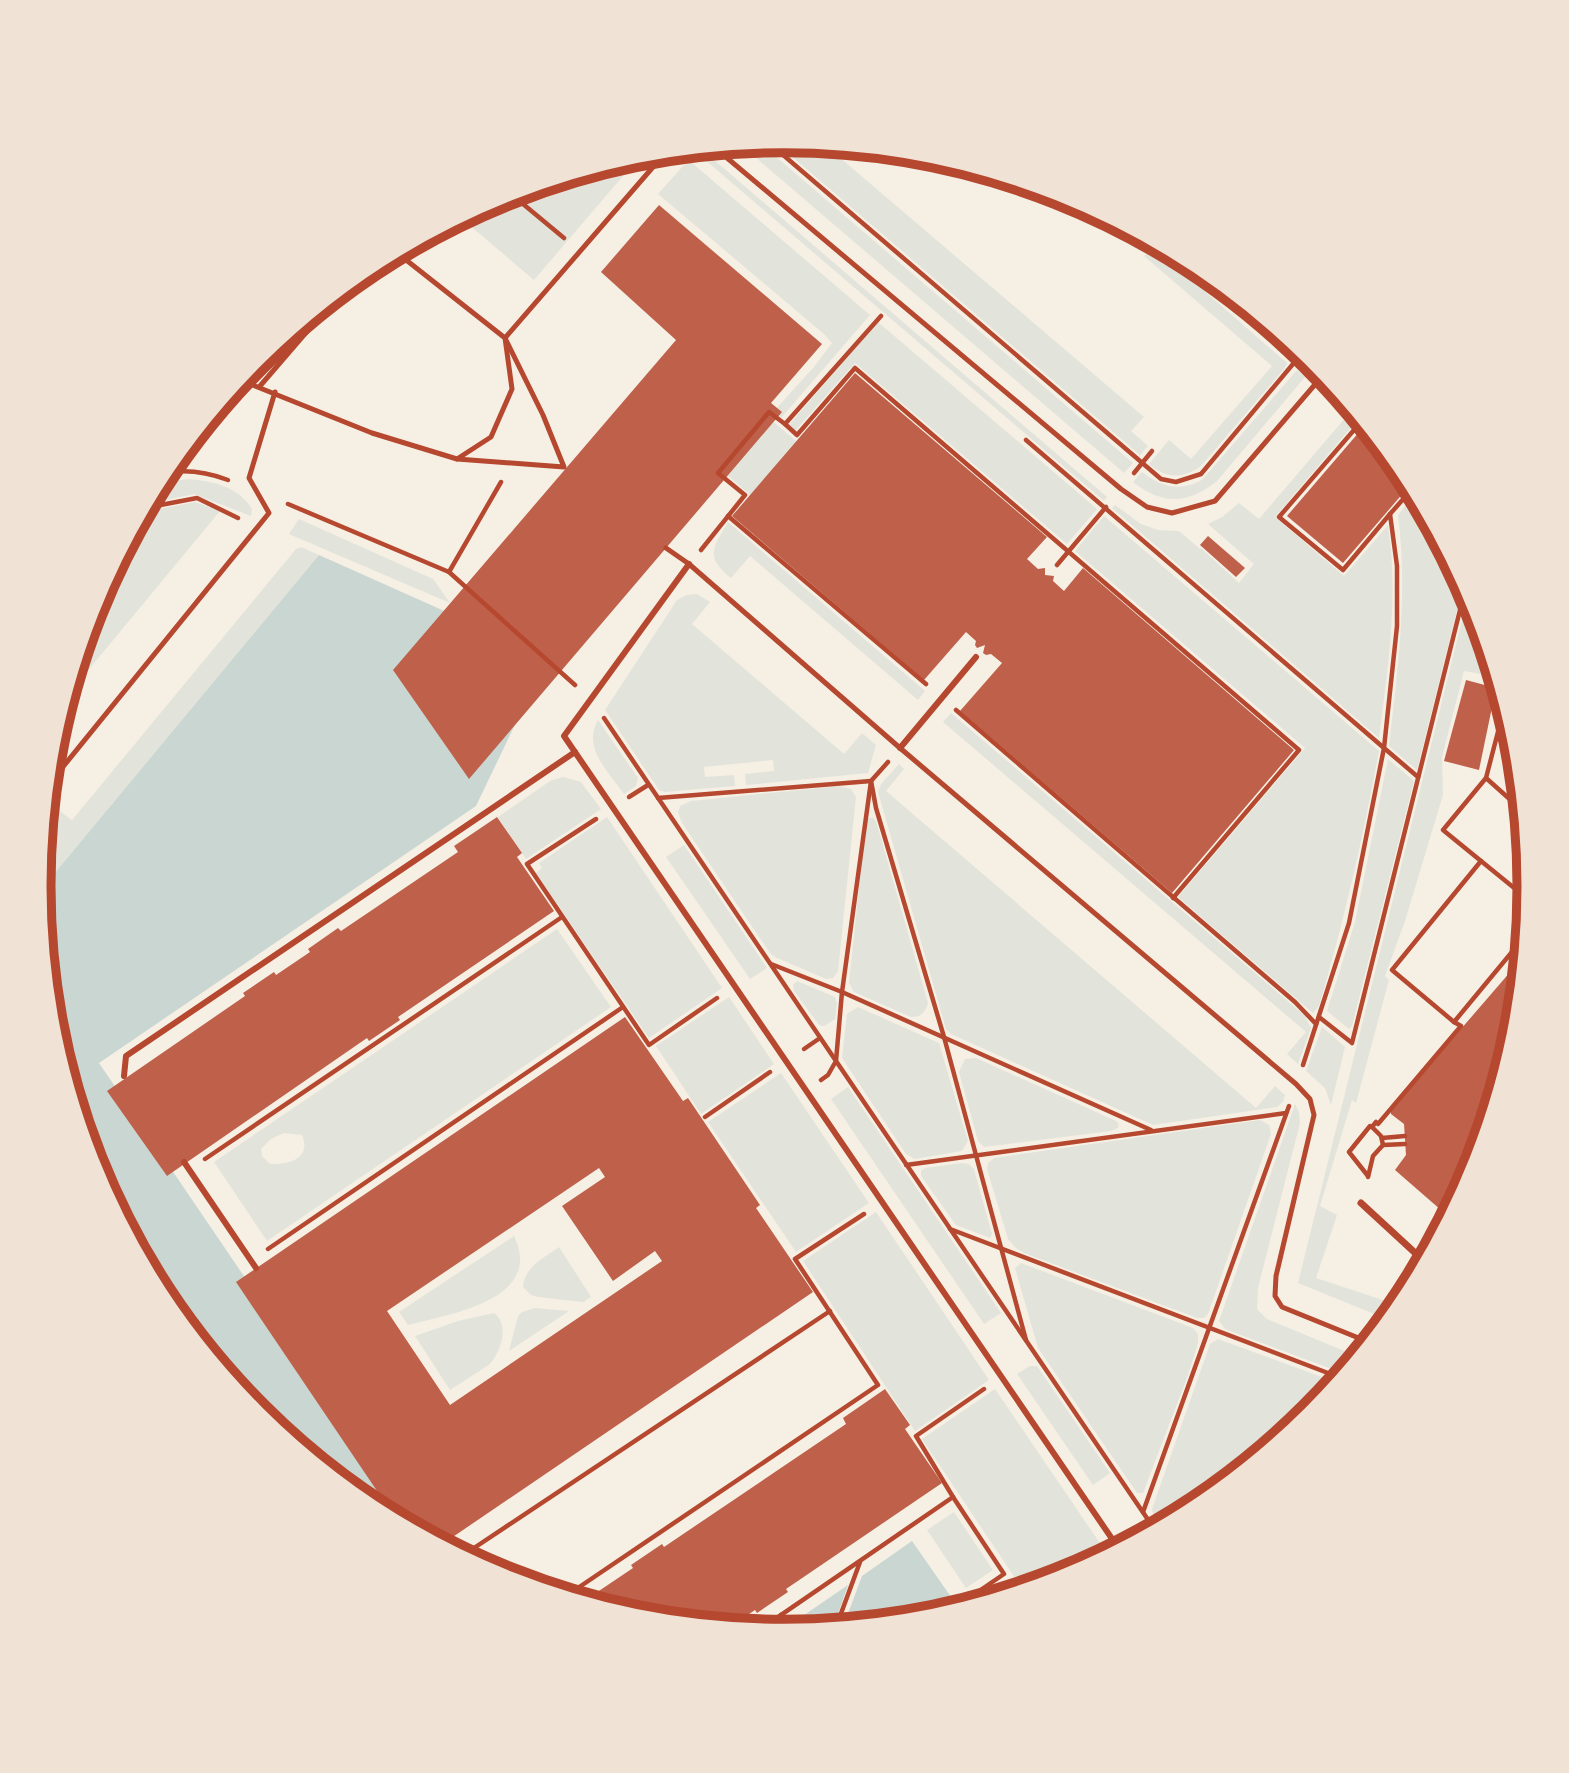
<svg xmlns="http://www.w3.org/2000/svg" width="1569" height="1773" viewBox="0 0 1569 1773" font-family="'Source Sans 3',sans-serif">
	<style>
		.green { fill: #e2e4dc; fill-rule: evenodd }
		.water { fill: #c9d6d2 }
		.building { fill: #bf614a; fill-rule: evenodd }
		.lines { fill: none; stroke-linecap: round; stroke-linejoin: round }
		.path { stroke: #b5482f; stroke-width: 4.5 }
		.service { stroke: #b5482f; stroke-width: 5 }
		.pedestrian { stroke: #b5482f; stroke-width: 6 }
		.minor { stroke: #b5482f; stroke-width: 7 }
		.rim { fill: none; stroke: #b5482f; stroke-width: 9 }
	</style>
	<rect width="100%" height="100%" fill="#f6efe4"/>
	<g class="green">
		<path d="M785 141 825 145 1144 417 1131 431 1148 446 1140 455 775 142Z"/>
		<path d="M760 143 1133 463 1124 473 741 145Z"/>
		<path d="M641 155 534 280 461 218 499 197Z"/>
		<path d="M704 159 714 160 720 165 1107 497 1104 501Z"/>
		<path d="M691 162 870 315 781 418 773 412 813 368 832 343 824 334 658 194 683 166Z"/>
		<path d="M1085 205 1134 232 1140 239 1135 247Z"/>
		<path d="M1151 249 1162 254 1287 363 1284 369 1201 466C1182 479 1167 479 1149 464L1169 440 1191 459 1272 366 1144 256Z"/>
		<path d="M878 322 1097 509 1067 544 855 363 795 431 789 425Z"/>
		<path d="M1297 370 1305 377 1218 480C1189 505 1162 505 1133 482L1142 472C1161 487 1180 492 1202 480Z"/>
		<path d="M1346 417 1354 424 1275 517 1344 576 1388 525C1399 597 1388 667 1379 738L1112 508 1115 505 1141 524 1158 530 1179 531 1200 549 1201 548 1239 583 1254 564 1208 524 1222 517 1239 503 1259 519Z"/>
		<path d="M769 418 796 441 750 495 723 471Z"/>
		<path d="M189 479C213 481 239 487 252 509L251 516 194 494 147 504 158 483Z"/>
		<path d="M1416 493 1464 582 1417 770 1389 746C1398 668 1408 592 1398 515Z"/>
		<path d="M195 502 220 511 66 697 93 608 141 516 154 510Z"/>
		<path d="M1104 516 1379 751C1363 838 1344 921 1319 1006L1313 1013 1178 897 1305 748 1075 551Z"/>
		<path d="M299 519 433 579 450 603 289 534Z"/>
		<path d="M728 522 925 691 918 700 750 556 731 578C704 556 713 548 728 522Z"/>
		<path d="M301 547 319 555 39 892 46 809 50 804 72 820 296 549Z"/>
		<path d="M1469 592 1474 601 1497 677 1464 671 1442 757 1443 795 1405 921 1385 976 1389 980 1356 1103 1352 1100 1320 1206 1337 1215 1316 1278 1401 1306 1389 1320 1298 1283Z"/>
		<path d="M697 594 710 602 692 624 844 754 862 733 876 745 868 773 746 785 745 774 774 771 773 760 704 767 705 777 734 775 735 786 665 792 659 790 605 710 677 600 687 595Z"/>
		<path d="M951 713 1304 1015 1311 1028 1298 1064 1287 1054 1306 1032 943 722Z"/>
		<path d="M598 720 638 778 636 786 624 794C608 771 582 748 598 720Z"/>
		<path d="M1388 759 1414 781 1352 1026 1349 1029 1327 1011 1355 922Z"/>
		<path d="M899 764 904 769 886 791 1256 1108 1275 1086 1285 1095 1283 1102 1277 1107 1153 1125 951 1034 946 1029 878 792 881 784Z"/>
		<path d="M563 777 581 782 601 809 526 859 498 817 550 781Z"/>
		<path d="M839 786 851 789 856 797 838 971 833 978 826 979 775 957 770 953 682 823 678 812 680 806 691 801Z"/>
		<path d="M607 817 722 988 649 1038 536 873 542 868 539 863Z"/>
		<path d="M868 818H873L876 821 928 1003C925 1013 921 1017 911 1017L854 992 849 983 866 821Z"/>
		<path d="M684 845 767 968 750 979 666 857Z"/>
		<path d="M557 929 611 1007 267 1241 214 1162ZM284 1133 302 1135C312 1159 288 1165 270 1164L262 1156 261 1149 271 1139Z"/>
		<path d="M797 981 835 997 837 1004 835 1019 824 1026 819 1025 794 991 793 985Z"/>
		<path d="M729 997 774 1064 701 1114 656 1046Z"/>
		<path d="M858 1007 939 1043 968 1141 962 1151 915 1159 906 1154 842 1058 847 1014Z"/>
		<path d="M1322 1027 1345 1047 1331 1105 1325 1088 1306 1071Z"/>
		<path d="M976 1058 1116 1121 1119 1124 1118 1128 1111 1131 984 1147 978 1141 959 1072 965 1059Z"/>
		<path d="M781 1073 869 1203 796 1252 708 1122Z"/>
		<path d="M848 1087 1001 1313 984 1324 831 1099Z"/>
		<path d="M1295 1104 1299 1112 1300 1123 1258 1288 1257 1309 1267 1319 1359 1357 1345 1374 1225 1329 1219 1321Z"/>
		<path d="M1260 1120 1269 1125 1271 1134 1208 1314 1204 1318H1197L1024 1253 1016 1248 1008 1239 987 1169 988 1163 994 1158Z"/>
		<path d="M962 1163 969 1164 974 1169 992 1234 990 1238 956 1225 921 1176V1171L925 1168Z"/>
		<path d="M876 1212 989 1380 915 1431 803 1261Z"/>
		<path d="M514 1236C545 1300 449 1314 408 1325L399 1312Z"/>
		<path d="M559 1247 591 1297 583 1302 538 1297 531 1295 523 1287C524 1267 544 1258 559 1247Z"/>
		<path d="M1021 1263 1193 1328 1198 1334V1343L1187 1378 1143 1493H1137L1038 1348 1015 1268Z"/>
		<path d="M535 1308 569 1311 509 1351 518 1316 522 1312Z"/>
		<path d="M494 1313C510 1326 501 1350 490 1364L450 1390 415 1336 458 1321Z"/>
		<path d="M1218 1339 1338 1383 1312 1414 1199 1507 1160 1528 1154 1519 1152 1509 1210 1344Z"/>
		<path d="M1030 1366H1037L1110 1473 1093 1485 1017 1374Z"/>
		<path d="M995 1389 1108 1555 1070 1576 1023 1590 922 1439Z"/>
		<path d="M954 1512 993 1570 966 1588 927 1530Z"/>
	</g>
	<g class="water">
		<path d="M319 555 460 618 522 710 476 806 99 1063 418 1532 370 1507 257 1414 164 1301 95 1172 53 1032 39 892Z"/>
		<path d="M912 1541 951 1597 918 1619 843 1627 862 1576Z"/>
		<path d="M848 1585 833 1628 805 1630 794 1622Z"/>
	</g>
	<g class="building">
		<path d="M659 205 822 344 771 403 782 412 469 779 393 670 676 340 601 272Z"/>
		<path d="M855 373 1047 537 1027 559 1038 569 1045 568V575L1054 576 1053 581 1064 591 1083 568 1294 750 1172 893 960 711 1002 663 991 654 986 655 983 653 985 645 977 648 975 645 976 641 966 632 924 680 732 516Z"/>
		<path d="M1366 424 1405 472 1411 484 1343 563 1287 516Z"/>
		<path d="M1208 536 1245 568 1236 577 1200 545Z"/>
		<path d="M1466 680 1496 688 1479 770 1444 761Z"/>
		<path d="M497 817 522 853 517 857 554 911 398 1017 400 1020 369 1041 367 1038 167 1176 107 1091 245 996 243 993 274 972 276 975 310 952 308 949 338 928 341 931 458 852 454 846Z"/>
		<path d="M1524 956 1516 1032 1474 1172 1449 1217 1395 1170 1406 1155 1404 1124 1391 1114V1110Z"/>
		<path d="M625 1017 683 1101 688 1098 760 1205 756 1208 813 1292 441 1545 398 1522 236 1282ZM599 1168 605 1177 562 1206 613 1281 655 1251 662 1261 450 1405 387 1311Z"/>
		<path d="M885 1389 910 1425 905 1429 942 1483 786 1589 788 1592 757 1613 755 1610 743 1618 750 1629 639 1618 584 1601 633 1568 631 1565 662 1544 664 1547 846 1424 843 1418Z"/>
		<path d="M1015 1579 1022 1590 982 1602Z"/>
	</g>
	<g class="lines">
		<g class="path">
			<path d="M768 142 1161 479 1176 482 1201 474 1303 352"/>
			<path d="M511 194 564 238"/>
			<path d="M1164 247 1303 368"/>
			<path d="M1334 395 1360 423 1279 517 1343 570 1390 514 1397 566V626L1384 748 1418 777"/>
			<path d="M785 424 797 435 855 368 1299 750 1173 898"/>
			<path d="M1026 440 1384 748 1349 923 1303 1065"/>
			<path d="M164 473C186 469 207 472 228 480"/>
			<path d="M1134 473 1152 451"/>
			<path d="M288 504 449 572 501 482"/>
			<path d="M145 508 197 498 238 518"/>
			<path d="M1390 514 1413 488"/>
			<path d="M728 516 926 684"/>
			<path d="M701 550 745 495 718 473 769 412 785 424 881 316"/>
			<path d="M1057 565 1106 507"/>
			<path d="M449 572 575 685"/>
			<path d="M956 710 1295 1002 1316 1024"/>
			<path d="M1507 710 1500 724 1486 778 1523 811"/>
			<path d="M604 718 836 1061 828 1075 821 1080"/>
			<path d="M888 762 871 781 842 992 836 1061 1155 1530"/>
			<path d="M629 797 648 785"/>
			<path d="M658 798 871 781 876 808 944 1037 1026 1340"/>
			<path d="M596 819 527 864 649 1045 717 998"/>
			<path d="M1481 861 1529 900"/>
			<path d="M771 964 842 992 1151 1130"/>
			<path d="M1319 1017 1352 1043 1466 586"/>
			<path d="M1454 1022 1392 970 1481 861 1443 830 1486 778"/>
			<path d="M804 1049 820 1038"/>
			<path d="M705 1117 770 1072"/>
			<path d="M1382 1138 1405 1136"/>
			<path d="M1383 1145 1405 1144"/>
			<path d="M205 1159 562 917"/>
			<path d="M906 1165 1286 1113"/>
			<path d="M1368 1176 1349 1152 1370 1126 1372 1127 1376 1122 1378 1124 1461 1026 1454 1022 1526 935"/>
			<path d="M1368 1177 1373 1156 1383 1145 1381 1136 1372 1127"/>
			<path d="M950 1229 1341 1378"/>
			<path d="M268 1249 623 1007"/>
			<path d="M1143 1512 1289 1106"/>
			<path d="M462 1556 830 1311"/>
			<path d="M566 1596 878 1385 795 1259 864 1214"/>
			<path d="M947 1613 1004 1574 953 1497"/>
			<path d="M781 1615 801 1631"/>
			<path d="M836 1627 860 1562"/>
			<path d="M759 1630 953 1497 916 1436 984 1389"/>
		</g>
		<g class="service">
			<path d="M714 147 1121 489 1147 507 1172 513 1215 501 1324 374"/>
			<path d="M240 380 372 433 457 459 491 437 512 389 505 338 396 252"/>
			<path d="M260 386 346 286"/>
			<path d="M457 459 564 467 543 415 505 338 666 152"/>
			<path d="M666 548 689 564 900 748 1296 1084 1310 1099 1314 1115 1276 1276 1275 1296 1282 1307 1371 1343"/>
			<path d="M49 784 269 513 249 478 275 392"/>
		</g>
		<g class="pedestrian">
			<path d="M689 564 564 736 1119 1549"/>
			<path d="M900 748 976 657"/>
			<path d="M124 1076 126 1056 575 752"/>
			<path d="M184 1162 256 1268"/>
		</g>
		<path class="minor" d="M1361 1203 1425 1262"/>
	</g>
	<path d="M0 0H1569V1773H0ZM51 886a733 733 0 1 1 1466 0a733 733 0 1 1-1466 0Z" fill="#f1e2d6" fill-rule="evenodd"/>
	<path class="rim" d="M51 886a733 733 0 1 1 1466 0a733 733 0 1 1-1466 0Z"/>
</svg>
